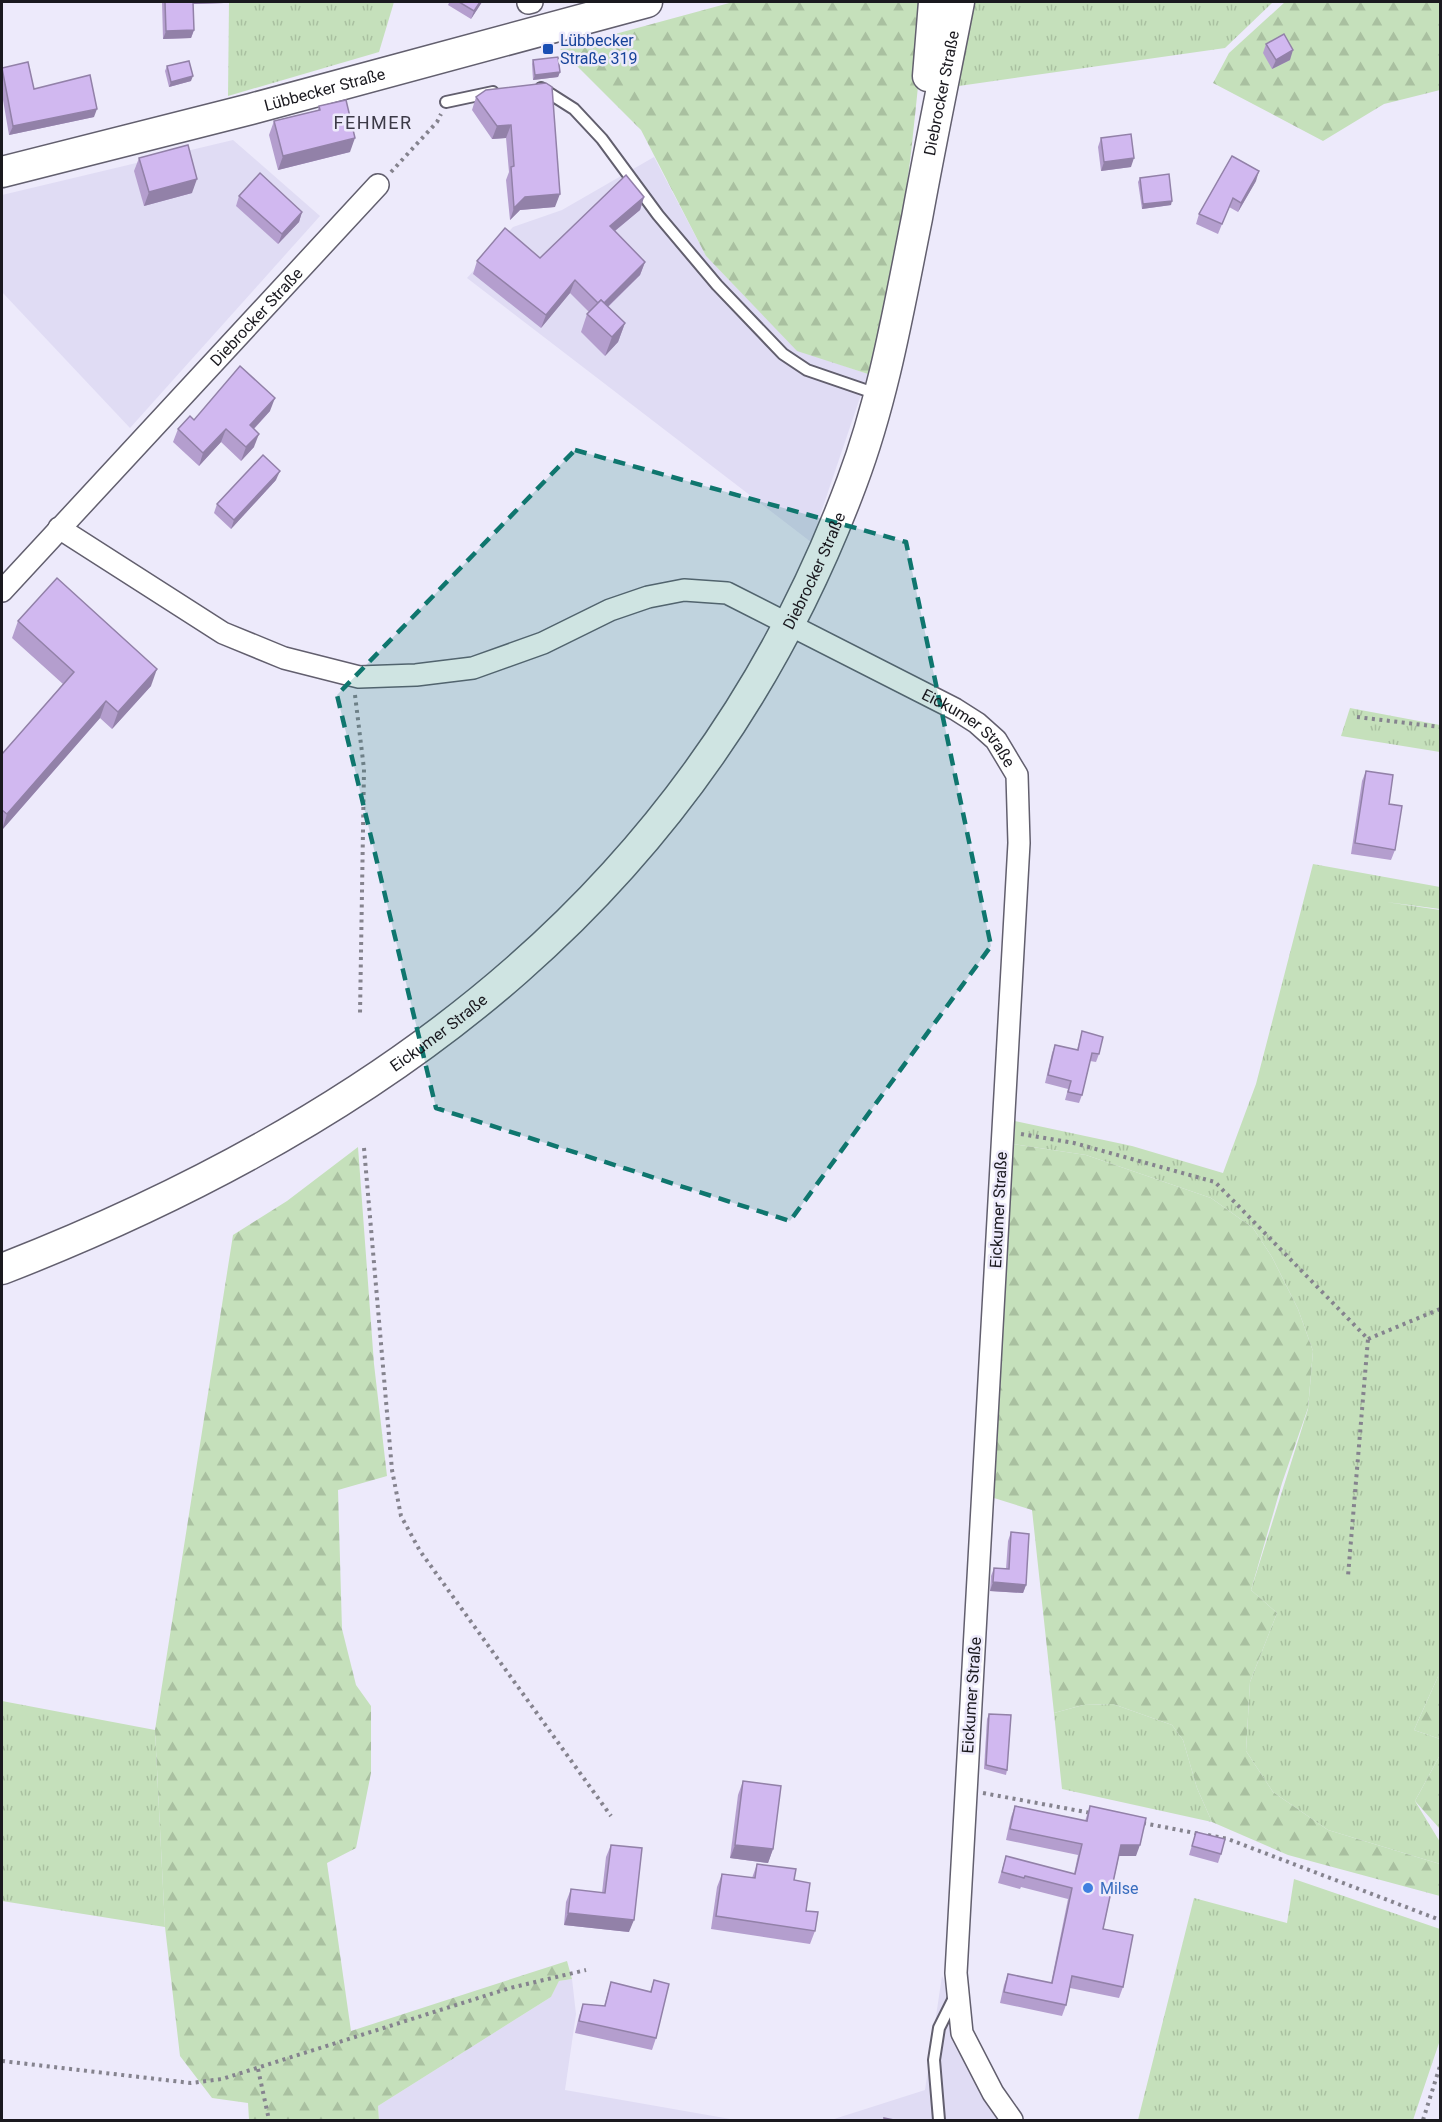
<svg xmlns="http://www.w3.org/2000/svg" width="1442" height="2122" viewBox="0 0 1442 2122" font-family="Roboto,sans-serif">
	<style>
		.built { fill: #e0dcf4 }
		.grass { fill: url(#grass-tufts) }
		.forest { fill: url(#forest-firs) }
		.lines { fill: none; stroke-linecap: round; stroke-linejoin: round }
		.lane-casing { stroke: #625f6e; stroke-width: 14 }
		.street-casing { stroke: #625f6e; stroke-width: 24 }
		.secondary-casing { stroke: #625f6e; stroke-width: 33 }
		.path { stroke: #85838e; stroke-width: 4; stroke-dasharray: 3 4.5; stroke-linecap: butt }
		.lane { stroke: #fff; stroke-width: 10 }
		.street { stroke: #fff; stroke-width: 21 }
		.secondary { stroke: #fff; stroke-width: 30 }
		.wall { fill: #b49ece }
		.shaded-wall { fill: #9281a8 }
		.building { fill: #d1b8f0; stroke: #9281a8; stroke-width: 1.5 }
		.marked { fill: #0f766e; fill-opacity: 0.2; stroke: #0f766e; stroke-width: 4.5; stroke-dasharray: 12 8; stroke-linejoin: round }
		.transit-dot { fill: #1a4fb4; stroke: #edeafb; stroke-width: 2 }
		.shop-dot { fill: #3f7fe0; stroke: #edeafb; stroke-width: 2 }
		.labels { text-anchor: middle; stroke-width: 5; stroke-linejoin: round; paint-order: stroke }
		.transit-label { font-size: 16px; fill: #164399; stroke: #edeafb; text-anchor: start }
		.street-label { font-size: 16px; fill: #1a191f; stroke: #edeafb }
		.shop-label { font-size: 16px; fill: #366cbe; stroke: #edeafb; text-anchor: start }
		.neighbourhood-label { font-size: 18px; letter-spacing: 1.5px; fill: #3c3a47; stroke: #edeafb }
	</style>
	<defs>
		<pattern id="grass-tufts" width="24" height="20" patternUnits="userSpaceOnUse" patternTransform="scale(1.5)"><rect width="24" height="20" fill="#c5e0bb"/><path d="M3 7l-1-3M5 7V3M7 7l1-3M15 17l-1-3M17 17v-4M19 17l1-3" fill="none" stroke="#a9c0a0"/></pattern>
		<pattern id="forest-firs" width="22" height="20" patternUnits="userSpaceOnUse" patternTransform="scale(1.5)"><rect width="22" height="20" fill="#c5e0bb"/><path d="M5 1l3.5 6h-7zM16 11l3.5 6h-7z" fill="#a9c0a0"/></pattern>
	</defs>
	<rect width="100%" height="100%" fill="#edeafb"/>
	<g class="built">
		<path d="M233 140 320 216 130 428 2 292V195Z"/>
		<path d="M654 157 706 256 797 350 868 374 811 542 467 278 513 227 562 210Z"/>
		<path d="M942 1976 949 1990 956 2039 982 2096 999 2120H831L925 2090Z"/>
		<path d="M572 1979 576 2014 565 2090 736 2120H379L378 2106 551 1997 559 1981Z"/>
	</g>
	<g class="grass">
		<path d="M229 2H394L379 52 228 96Z"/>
		<path d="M970 2H1273L1225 48 952 87Z"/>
		<path d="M1350 708 1440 725V752L1341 736Z"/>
		<path d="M1313 864 1440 887V909L1386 902 1440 910V1672L1414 1730 1440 1739V1755L1415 1801 1440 1842V1864L1328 1830 1273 1792 1246 1751 1250 1682 1277 1613 1251 1590 1308 1409 1313 1351 1298 1309 1272 1257 1253 1228 1211 1198 1086 1155 1013 1144 1015 1121 1132 1146 1223 1173 1256 1084Z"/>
		<path d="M2 1701 155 1730 165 1927 2 1901Z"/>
		<path d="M1113 1704 1172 1725 1183 1740 1197 1788 1212 1822 1062 1789 1054 1713 1083 1705Z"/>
		<path d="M1294 1879 1440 1929V2040L1413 2120H1138L1194 1898 1287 1923Z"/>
	</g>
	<g class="forest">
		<path d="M733 2H922C923 49 917 96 912 144 903 222 892 299 868 374L797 351 706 256 641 130 560 49Z"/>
		<path d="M1285 2H1440V90L1384 104 1323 141 1213 83 1229 53Z"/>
		<path d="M1013 1144 1086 1155 1211 1198 1253 1228 1272 1257 1298 1309 1313 1351 1308 1408 1282 1483 1251 1590 1277 1613 1250 1682 1246 1751 1273 1792 1328 1830 1440 1864V1896L1288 1855 1212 1822 1197 1788 1183 1740 1172 1725 1113 1704 1083 1705 1054 1713 1032 1510 994 1498Z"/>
		<path d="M358 1147 374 1364 387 1476 338 1490 342 1629 356 1685 371 1706V1773L356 1848 327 1863 351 2031 567 1961 572 1979 559 1981 551 1997 378 2106 379 2120H249L248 2103 212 2098 180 2056 165 1927 155 1730 233 1235 287 1201Z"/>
		<path d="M1440 1672V1739L1414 1730Z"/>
		<path d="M1440 1755V1829L1415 1801Z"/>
	</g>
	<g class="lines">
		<defs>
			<g id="lane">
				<path d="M541 88 574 109 602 139 658 215 717 285 783 354 807 370 877 394"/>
				<path d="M446 102 493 92"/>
				<path d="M939 2120 934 2060 939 2028 955 1996"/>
			</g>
			<g id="street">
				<path d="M528 3 532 2"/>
				<path id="s1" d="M59 528 223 633 284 658 359 677 416 675 473 668 543 643 610 610 648 597 684 590 727 593 955 709 977 723 996 740 1017 775 1019 843 956 1973 962 2033 993 2093 1012 2120"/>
				<path id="s2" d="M2 591 378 185"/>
			</g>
			<g id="secondary">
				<path d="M928 76 934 2"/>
				<path id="s3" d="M2 172 251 109 647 2"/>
				<path id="s4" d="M2 1269C392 1117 702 885 852 482 884 397 899 307 917 218 930 146 945 74 959 2"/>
			</g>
		</defs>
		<use href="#lane" class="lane-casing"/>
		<use href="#street" class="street-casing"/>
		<use href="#secondary" class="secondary-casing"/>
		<g class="path">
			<path d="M391 172 437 122 441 114"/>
			<path d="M355 695 364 769 360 1014"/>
			<path d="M1357 717 1440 727"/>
			<path d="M1021 1134 1074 1143 1215 1182 1368 1339 1348 1576"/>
			<path d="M364 1148 392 1470 401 1516 420 1551 611 1816"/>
			<path d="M1368 1339 1440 1309"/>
			<path d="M983 1793 1091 1813"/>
			<path d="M1143 1823 1200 1834"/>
			<path d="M1208 1835 1228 1839 1440 1920"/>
			<path d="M2 2061 191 2083 222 2079 510 1988 586 1970"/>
			<path d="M258 2069 269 2120"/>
			<path d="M1423 2120 1440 2066"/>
		</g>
		<use href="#lane" class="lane"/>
		<use href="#street" class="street"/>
		<use href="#secondary" class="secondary"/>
	</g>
	<g class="wall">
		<path d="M162 2H225L224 3 193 4 194 30 191 38 163 39Z"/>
		<path d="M446 2H482L471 19 448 5 449 3Z"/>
		<path d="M1266 44 1290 60 1272 69 1263 53Z"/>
		<path d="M533 60 560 72 558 77 533 80 532 64Z"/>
		<path d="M167 66 191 81 169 87 165 71Z"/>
		<path d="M2 68 34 89 94 117 9 135 2 94Z"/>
		<path d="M546 83 555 207 520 210 510 220 506 180 509 172 506 138 492 139 472 110 476 97Z"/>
		<path d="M319 106 350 152 278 170 269 135 274 121 318 110Z"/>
		<path d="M1101 138 1131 167 1101 171 1098 147Z"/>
		<path d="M139 158 192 193 144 206 134 171Z"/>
		<path d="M1140 178 1171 205 1142 209 1138 182Z"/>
		<path d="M1256 181 1238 212 1229 207 1218 234 1196 224 1199 214Z"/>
		<path d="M239 196 302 212 299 222 278 244 236 206Z"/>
		<path d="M644 197 640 210 615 231 645 262 640 275 608 307 625 323 618 342 605 356 581 332 587 314 589 312 570 293 541 328 473 274 477 261 540 258Z"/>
		<path d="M270 411 254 429V447L241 461 221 442 199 466 173 442 178 429 194 420Z"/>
		<path d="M276 480 231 529 214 513 217 504Z"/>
		<path d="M18 621 151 686 112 729 100 718 2 830V754L63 684 12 638Z"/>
		<path d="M1366 771 1389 804 1395 850 1391 860 1351 854 1362 781Z"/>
		<path d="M1082 1031 1099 1054 1096 1062 1090 1061 1082 1095 1079 1103 1065 1100 1068 1089 1045 1083 1052 1053 1055 1045 1077 1050Z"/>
		<path d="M1011 1532 1026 1585 1023 1593 990 1591 991 1576 994 1568 1006 1569 1008 1541Z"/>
		<path d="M989 1714 1007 1770 1006 1775 984 1769 987 1719Z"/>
		<path d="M743 1781 773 1849 768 1863 730 1858 738 1795Z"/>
		<path d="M1015 1806 1085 1821 1090 1806 1136 1856H1119L1103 1929 1123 1987 1119 1998 1070 1988 1066 2005 1062 2016 1000 2003 1004 1985 1008 1974 1051 1983 1068 1899 1021 1887 1020 1889 998 1883 1006 1856 1074 1874 1078 1855 1006 1840 1011 1817Z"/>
		<path d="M1196 1832 1221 1854 1218 1863 1189 1855Z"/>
		<path d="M611 1845 629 1932 564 1925 566 1902 571 1889 602 1893 606 1857Z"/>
		<path d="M757 1864 794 1880 815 1931 810 1944 711 1929 717 1887 722 1874 752 1878Z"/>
		<path d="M654 1980 656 2038 652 2050 575 2033 579 2016 583 2004 604 2006 611 1982 650 1992Z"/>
	</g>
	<g class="shaded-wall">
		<path d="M191 2H225L224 3 190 4Z"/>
		<path d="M480 2H482L471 19 474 11Z"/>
		<path d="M194 30 191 38 163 39 166 31Z"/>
		<path d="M1293 50 1290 60 1272 69 1276 60Z"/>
		<path d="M560 72 558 77 533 80 535 75Z"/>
		<path d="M193 76 191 81 169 87 171 82Z"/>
		<path d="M97 109 94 117 9 135 13 126Z"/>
		<path d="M511 125 506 138 492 139 497 126Z"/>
		<path d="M355 138 350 152 278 170 283 156Z"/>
		<path d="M1134 158 1131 167 1101 171 1104 162Z"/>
		<path d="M1259 171 1256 181 1238 212 1241 203Z"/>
		<path d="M197 179 192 193 144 206 149 192Z"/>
		<path d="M560 194 555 207 520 210 510 220 514 208 525 197Z"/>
		<path d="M644 197 640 210 605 239 610 226Z"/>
		<path d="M1172 201 1171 205 1142 209 1143 204Z"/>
		<path d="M302 212 299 222 278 244 282 234Z"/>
		<path d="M645 262 640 275 596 318 601 306Z"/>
		<path d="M575 280 570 293 541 328 546 315Z"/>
		<path d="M625 323 618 342 605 356 612 337Z"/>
		<path d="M275 398 270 411 245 438 250 425Z"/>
		<path d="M226 429 221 442 199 466 203 453Z"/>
		<path d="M259 434 254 447 241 461 246 447Z"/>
		<path d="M280 471 276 480 231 529 234 520Z"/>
		<path d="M157 669 151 686 112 729 118 712Z"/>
		<path d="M106 701 100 718 2 830 7 814Z"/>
		<path d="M993 1582 1026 1585 1023 1593 990 1591Z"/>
		<path d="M735 1845 773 1849 768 1863 730 1858Z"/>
		<path d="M1121 1845H1140L1136 1856H1117Z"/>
		<path d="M568 1913 634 1920 629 1932 564 1925Z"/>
	</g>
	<g class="building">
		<path d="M165 2H193L194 30 166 31Z"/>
		<path d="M459 2H480L474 11Z"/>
		<path d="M1284 34 1293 50 1276 60 1266 44Z"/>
		<path d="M558 57 560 72 535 75 533 60Z"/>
		<path d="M189 61 193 76 171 82 167 66Z"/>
		<path d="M28 62 34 89 90 75 97 109 13 126 2 68Z"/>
		<path d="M546 83 552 87 560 194 525 197 514 208 511 167 514 166 511 125 497 126 476 97 486 90Z"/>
		<path d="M346 100 355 138 283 156 274 121 320 110 319 106Z"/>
		<path d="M1131 134 1134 158 1104 162 1101 138Z"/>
		<path d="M188 145 197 179 149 192 139 158Z"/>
		<path d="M1232 156 1259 171 1241 203 1233 198 1222 224 1199 214Z"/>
		<path d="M260 173 302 212 282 234 239 196Z"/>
		<path d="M1169 174 1172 201 1143 204 1140 178Z"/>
		<path d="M626 175 644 197 610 226 645 262 604 303 601 300 598 303 575 280 546 315 477 261 505 228 540 258Z"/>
		<path d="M601 300 625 323 612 337 587 314Z"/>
		<path d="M240 366 275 398 250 425 259 434 246 447 226 429 203 453 178 429 190 416 194 420Z"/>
		<path d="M263 455 280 471 234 520 217 504Z"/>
		<path d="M57 578 157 669 118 712 106 701 7 814 2 810V754L74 672 18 621Z"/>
		<path d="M1366 771 1393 775 1389 804 1402 806 1395 850 1355 843Z"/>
		<path d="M1082 1031 1103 1037 1099 1054 1092 1053 1082 1095 1068 1092 1071 1081 1048 1075 1055 1045 1078 1050Z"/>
		<path d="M1011 1532 1029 1534 1026 1585 993 1582 994 1568 1009 1569Z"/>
		<path d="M989 1714 1011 1715 1007 1770 986 1765Z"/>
		<path d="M743 1781 781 1786 773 1849 735 1845Z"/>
		<path d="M1015 1806 1087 1821 1090 1806 1146 1818 1140 1845H1121L1103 1929 1133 1935 1123 1987 1072 1976 1066 2005 1004 1992 1008 1974 1052 1983 1072 1888 1025 1876 1024 1878 1002 1872 1006 1856 1075 1874 1082 1844 1010 1829Z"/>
		<path d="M1196 1832 1225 1839 1221 1854 1192 1846Z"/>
		<path d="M611 1845 642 1848 634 1920 568 1913 571 1889 605 1893Z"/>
		<path d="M757 1864 796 1869 794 1880 810 1883 806 1911 818 1912 815 1931 716 1916 722 1874 755 1878Z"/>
		<path d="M654 1980 669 1984 656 2038 579 2021 583 2004 605 2006 611 1982 651 1992Z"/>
		<path d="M884 2118 899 2121H884Z"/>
	</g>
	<path class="marked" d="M575 450 906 542 991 946 790 1221 436 1108 337 695Z"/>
	<rect class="transit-dot" x="542" y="43" width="12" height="12" rx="3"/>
	<circle class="shop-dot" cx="1088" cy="1888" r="6"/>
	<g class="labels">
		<g class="transit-label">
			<text x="560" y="46">Lübbecker<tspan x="560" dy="18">Straße 319</tspan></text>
		</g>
		<g class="street-label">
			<text dy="6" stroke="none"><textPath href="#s3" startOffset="333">Lübbecker Straße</textPath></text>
			<text dy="6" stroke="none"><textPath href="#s4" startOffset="1596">Diebrocker Straße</textPath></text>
			<text dy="6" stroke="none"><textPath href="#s2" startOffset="374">Diebrocker Straße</textPath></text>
			<text dy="6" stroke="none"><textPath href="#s4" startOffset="1100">Diebrocker Straße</textPath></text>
			<text dy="6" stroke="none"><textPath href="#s1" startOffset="1000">Eickumer Straße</textPath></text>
			<text dy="6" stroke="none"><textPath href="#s4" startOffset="498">Eickumer Straße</textPath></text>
			<text transform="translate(998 1210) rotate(-87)" y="6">Eickumer Straße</text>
			<text transform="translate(971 1695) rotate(-86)" y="6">Eickumer Straße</text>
		</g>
		<g class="shop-label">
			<text x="1100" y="1894">Milse</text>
		</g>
		<g class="neighbourhood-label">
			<text x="373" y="129">FEHMER</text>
		</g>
	</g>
	<rect width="1442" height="2122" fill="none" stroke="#1a191f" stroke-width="6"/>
</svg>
